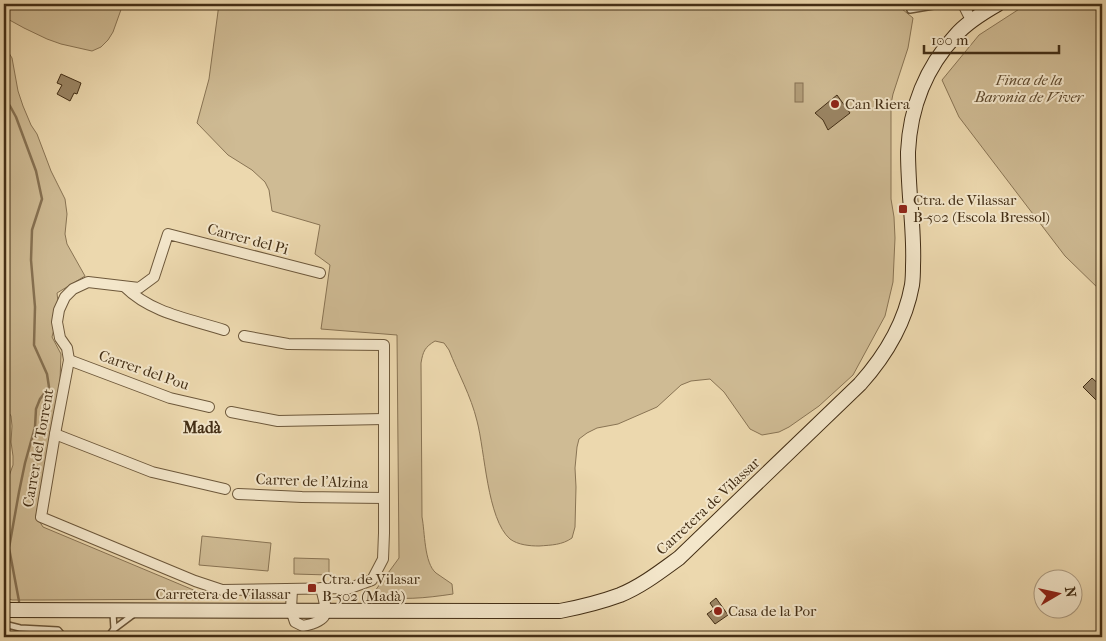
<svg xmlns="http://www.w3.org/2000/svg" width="1106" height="641" viewBox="0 0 1106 641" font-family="'IM FELL French Canon',serif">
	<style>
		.green { fill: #cfbb94; stroke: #897454 }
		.water { fill: #b39e7a; stroke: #867152 }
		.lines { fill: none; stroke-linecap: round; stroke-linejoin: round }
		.stream { stroke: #867152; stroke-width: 2.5 }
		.building { fill: #9b8665; stroke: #432e15 }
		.lane-casing { stroke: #6d583b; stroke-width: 8 }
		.street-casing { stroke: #6d583b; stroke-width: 12 }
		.secondary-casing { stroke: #432e15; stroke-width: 16 }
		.lane { stroke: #f3e6ca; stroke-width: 5 }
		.street { stroke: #f3e6ca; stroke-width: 10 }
		.secondary { stroke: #f3e6ca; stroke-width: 14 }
		.poi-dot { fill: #8f2418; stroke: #f3e6ca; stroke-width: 2 }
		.labels { text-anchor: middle; stroke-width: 4; stroke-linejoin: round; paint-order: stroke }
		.park-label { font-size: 15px; font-style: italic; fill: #5f4a2e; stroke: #f3e6ca }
		.poi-label { font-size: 15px; fill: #432e15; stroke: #f3e6ca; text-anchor: start }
		.street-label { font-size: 15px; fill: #432e15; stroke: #f3e6ca }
		.neighbourhood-label { font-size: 16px; font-weight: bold; fill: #432e15; stroke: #f3e6ca }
	</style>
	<rect width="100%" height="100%" fill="#ecd8ae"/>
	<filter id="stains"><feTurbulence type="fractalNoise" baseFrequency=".004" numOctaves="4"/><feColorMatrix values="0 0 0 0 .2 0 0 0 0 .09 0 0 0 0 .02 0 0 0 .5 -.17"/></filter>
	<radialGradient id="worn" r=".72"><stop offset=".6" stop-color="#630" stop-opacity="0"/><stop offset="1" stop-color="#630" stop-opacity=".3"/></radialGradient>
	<g class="green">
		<path d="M4 4H123L113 32 108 40 101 47 92 51 61 44 47 39 24 28 4 17Z"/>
		<path d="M219 4H896L913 18 908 48 893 94 891 104V199L894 217 895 238 893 282 885 316 853 375 819 406 789 427 779 432 762 435 750 429 724 392 710 379 691 381 681 385 657 407 618 424 597 428 587 433 579 439 577 447 575 468 576 487 575 527 572 538C562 545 552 545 539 546 530 546 518 545 510 539 487 519 485 451 477 421 471 396 458 373 449 350L444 343 435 341C425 347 423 351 421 363L422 517C425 532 424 563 436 573 441 577 447 580 452 584L453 594C426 598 400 601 372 595L399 558 397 335 321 329 330 265 315 254 320 225 272 211 269 190 265 182 252 170 228 155 197 123 209 79Z"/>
		<path d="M1027 4H1102V292L1065 256 959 117 942 80 979 35Z"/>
		<path d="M4 45 12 58 18 91 23 106 31 125 37 134 51 171 65 199 67 214 65 234 67 244 85 276 57 293 59 310 52 337 61 354 60 380 36 516 43 527 215 599 43 600H12L4 597V490L13 465V456L11 442 12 426 11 416 8 411 4 413Z"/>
		<path d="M202 536 271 543 268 571 199 565Z"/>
		<path d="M294 558 329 559V575L294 574Z"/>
	</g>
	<rect class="water" x="795" y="83" width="8" height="19"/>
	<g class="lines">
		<path class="stream" d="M4 100 10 106 16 117 36 171 42 199 32 230 31 260 35 307 34 345 47 374 49 387 40 399 36 409 35 427 25 463 19 492 9 548 19 601"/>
	</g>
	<g class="building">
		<path d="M61 74 81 83 77 94 74 93 70 101 57 94 62 85 57 83Z"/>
		<path d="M837 95 850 113 828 130 823 120 815 113Z"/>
		<path d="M1092 378 1102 387V406L1083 387Z"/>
		<path d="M716 598 728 615 715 624 707 614 714 609 710 603Z"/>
	</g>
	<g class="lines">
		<defs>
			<g id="lane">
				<path d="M910 10 945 4"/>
				<path d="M4 624 20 628 58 630 64 637"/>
				<path d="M114 629 134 614"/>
				<path d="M108 637 114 629 113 613"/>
			</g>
			<g id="street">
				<path d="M963 4 972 22"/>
				<path d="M125 287C151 313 190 319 224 330"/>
				<path d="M244 336 288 344 384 345V533L383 559 372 580 350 588 222 590 195 581 41 517 55 434 69 360 67 348 60 338 57 322 59 310 65 297 73 289 88 282 139 288 154 277 168 234 320 273"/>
				<path d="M69 360 170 398 209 407"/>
				<path d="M231 412 278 421 384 419"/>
				<path d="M55 434 152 472 225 489"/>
				<path d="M238 494 302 497 384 498"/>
				<path d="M292 589 291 610 295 622 303 626C332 620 327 612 321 588"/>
			</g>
			<path id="secondary" d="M4 610C189 612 375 610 560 611 581 607 601 602 620 595 642 586 661 571 679 558L860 384C886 355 905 324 912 285 913 278 913 272 913 266 914 243 912 220 910 197 909 182 908 167 908 152 910 108 926 67 956 35 967 22 984 12 998 4"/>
		</defs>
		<use href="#lane" class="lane-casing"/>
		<use href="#street" class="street-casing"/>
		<use href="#secondary" class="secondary-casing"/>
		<use href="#lane" class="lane"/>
		<use href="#street" class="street"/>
		<use href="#secondary" class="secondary"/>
	</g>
	<g class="poi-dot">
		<circle cx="835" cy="104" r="5"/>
		<rect x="898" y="204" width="10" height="10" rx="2.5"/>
		<rect x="307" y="583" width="10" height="10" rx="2.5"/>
		<circle cx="718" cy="611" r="5"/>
	</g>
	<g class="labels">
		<g class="park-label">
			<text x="1029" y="85">Finca de la<tspan x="1029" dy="17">Baronia de Viver</tspan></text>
		</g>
		<g class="poi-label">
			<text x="845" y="109">Can Riera</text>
			<text x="913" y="205">Ctra. de Vilassar<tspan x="913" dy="17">B-502 (Escola Bressol)</tspan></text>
			<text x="322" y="584">Ctra. de Vilasar<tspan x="322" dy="17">B-502 (Madà)</tspan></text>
			<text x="728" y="616">Casa de la Por</text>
		</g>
		<g class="street-label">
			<text transform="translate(248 239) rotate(15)" y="5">Carrer del Pi</text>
			<text transform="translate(144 370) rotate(19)" y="5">Carrer del Pou</text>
			<text transform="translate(38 448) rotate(-80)" y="5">Carrer del Torrent</text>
			<text transform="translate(312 481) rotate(2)" y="5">Carrer de l'Alzina</text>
			<text transform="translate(708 506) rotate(-43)" y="5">Carretera de Vilassar</text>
			<text x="223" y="599">Carretera de Vilassar</text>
		</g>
		<g class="neighbourhood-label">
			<text x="202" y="433">Madà</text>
		</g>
	</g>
	<rect width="1106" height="641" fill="none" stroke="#ecd8ae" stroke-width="20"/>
	<rect x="5" y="5" width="1096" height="631" fill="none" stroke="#432e15" stroke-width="2.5"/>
	<rect x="10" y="10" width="1086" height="621" fill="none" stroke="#432e15"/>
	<g transform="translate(1058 594) rotate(81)"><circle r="24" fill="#f3e6ca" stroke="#ad9c82"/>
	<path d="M0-4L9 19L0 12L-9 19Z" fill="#8f2418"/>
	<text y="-8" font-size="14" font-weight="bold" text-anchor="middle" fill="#432e15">N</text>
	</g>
	<path d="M924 45v8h135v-8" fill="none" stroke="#432e15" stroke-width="2.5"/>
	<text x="931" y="45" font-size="15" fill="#432e15" stroke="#f3e6ca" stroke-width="4" paint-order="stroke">100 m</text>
	<rect width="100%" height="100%" filter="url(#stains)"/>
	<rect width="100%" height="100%" fill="url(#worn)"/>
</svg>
